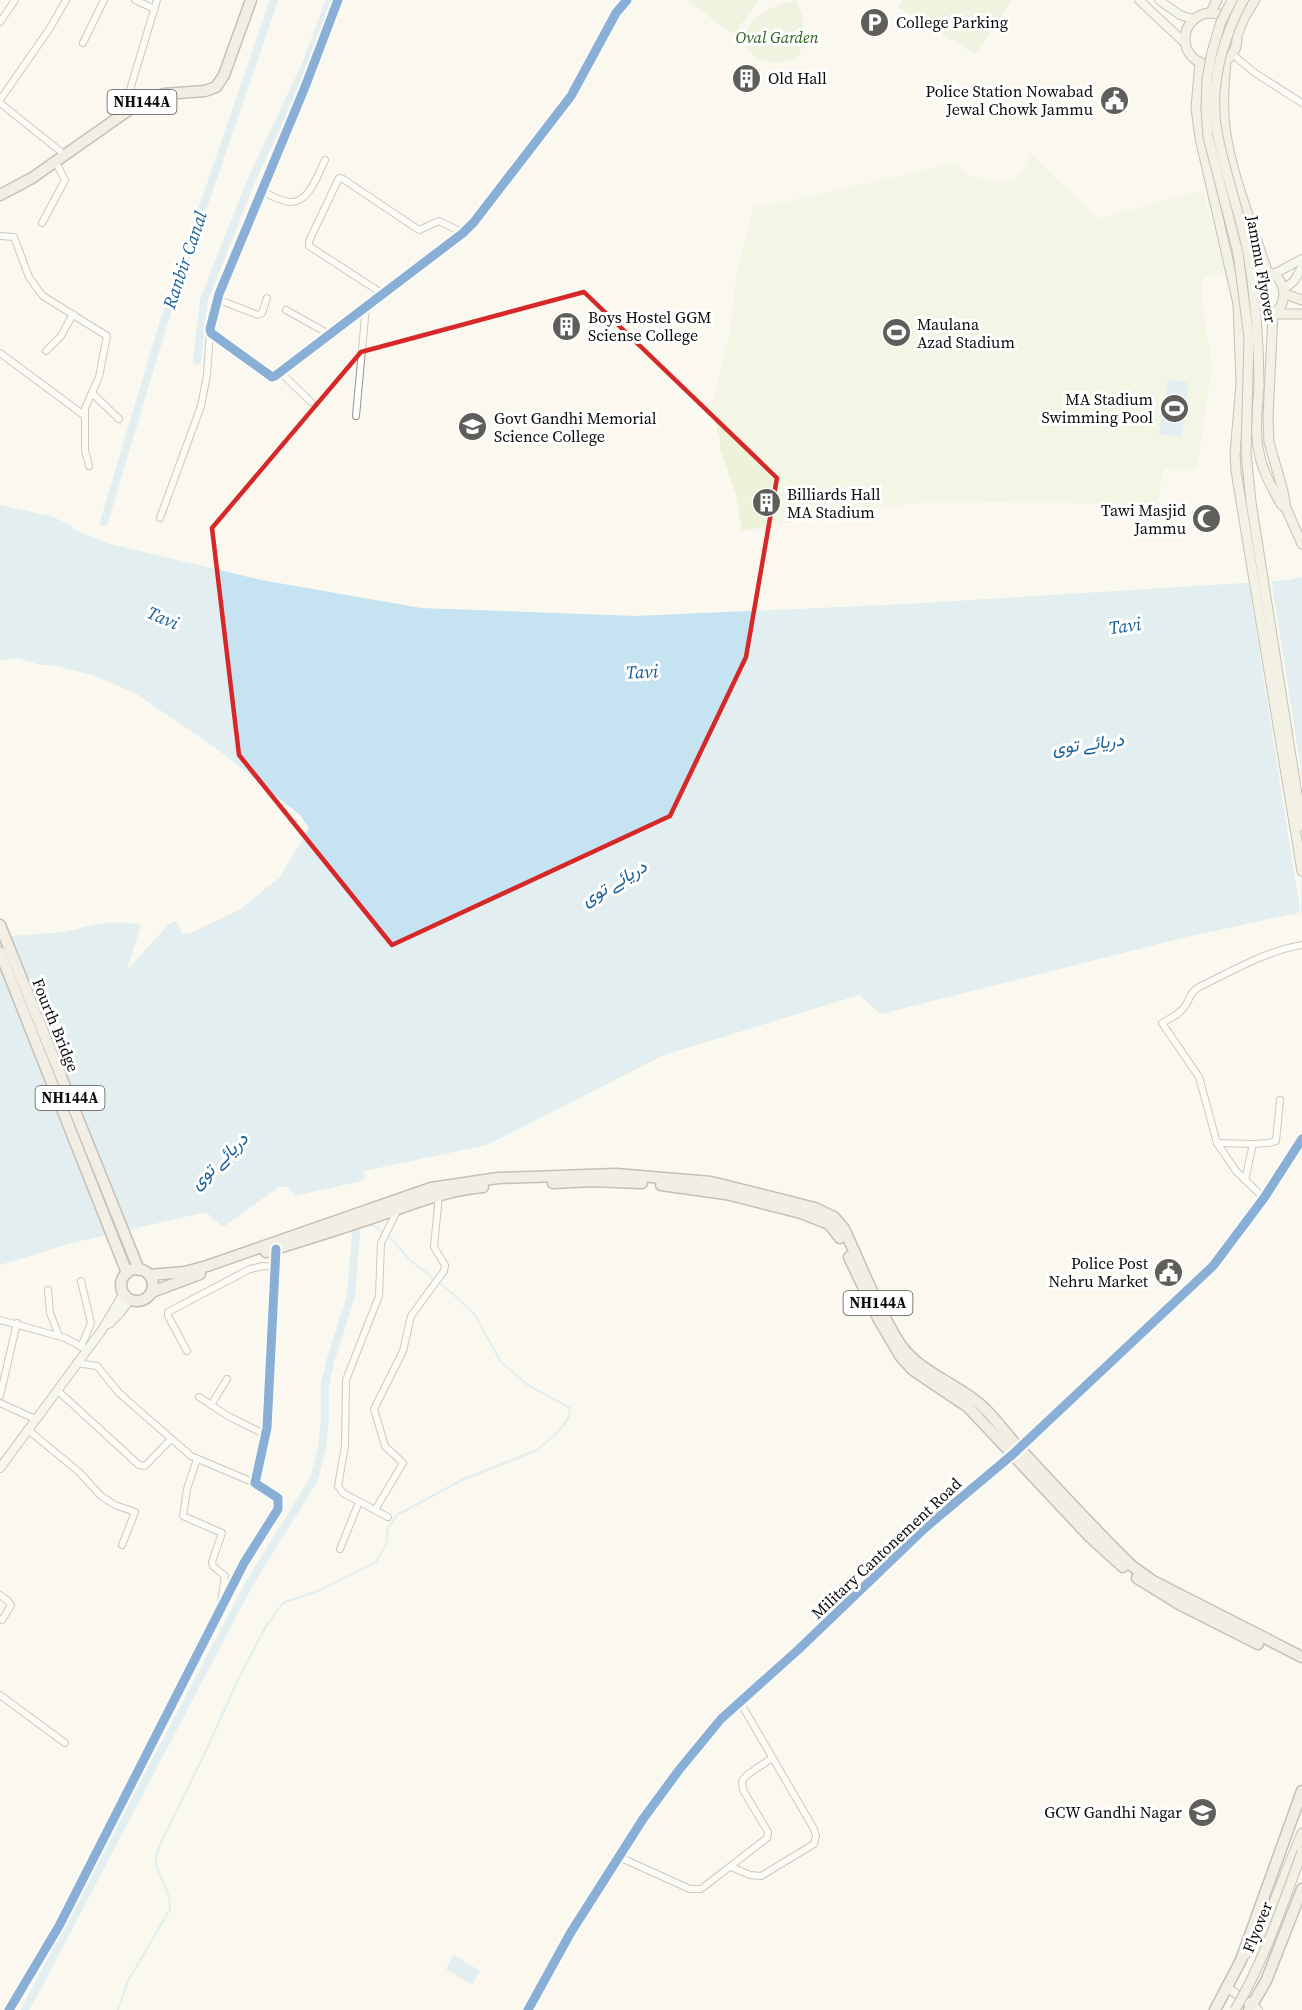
<svg xmlns="http://www.w3.org/2000/svg" width="1302" height="2010" viewBox="0 0 1302 2010" font-family="'Source Serif 4',Vazirmatn,serif">
	<style>
		.green { fill: #e2efcf }
		.pitch { fill: #ecf3d9 }
		.water { fill: #c6e3f2 }
		.pier { fill: #faf8ef }
		.lines { fill: none; stroke-linecap: round; stroke-linejoin: round }
		.stream { stroke: #c6e3f2; stroke-width: 2 }
		.canal { stroke: #c6e3f2; stroke-width: 8 }
		.minor-casing { stroke: #93928e; stroke-width: 8 }
		.tertiary-casing { stroke: #93928e; stroke-width: 10 }
		.secondary-casing { stroke: #898884; stroke-width: 10 }
		.primary-casing { stroke: #807f7b; stroke-width: 11 }
		.trunk-casing { stroke: #807f7b; stroke-width: 13 }
		.minor { stroke: #fefefd; stroke-width: 6 }
		.tertiary { stroke: #fefefd; stroke-width: 8 }
		.secondary { stroke: #f4f3e8; stroke-width: 8 }
		.primary { stroke: #ebe7d8; stroke-width: 9 }
		.trunk { stroke: #eae2d6; stroke-width: 10 }
		.primary-bridge-casing { stroke: #807f7b; stroke-width: 11; stroke-linecap: butt }
		.primary-bridge { stroke: #ebe7d8; stroke-width: 9 }
		.cycleway-casing { stroke: #fff; stroke-width: 13 }
		.cycleway { stroke: #0057b8; stroke-width: 9 }
		.marked { fill: none; stroke: #d62828; stroke-width: 4.5; stroke-linejoin: round }
		.labels { text-anchor: middle; stroke-width: 6; stroke-linejoin: round; paint-order: stroke }
		.shield { fill: #fff; stroke: #545454; stroke-width: 1.5 }
		.shield-label { font-size: 15px; font-weight: bold; fill: #0b0b0b }
		.poi-label { font-size: 16px; fill: #0b0b0b; stroke: #fff; text-anchor: start }
		.park-label { font-size: 16px; font-style: italic; fill: #2a611e; stroke: #fff }
		.street-label { font-size: 16px; fill: #0b0b0b; stroke: #fff }
		.water-label { font-size: 18px; font-style: italic; fill: #185f9a; stroke: #fff }
	</style>
	<rect width="100%" height="100%" fill="#faf8ef"/>
	<g class="green">
		<path d="M689 0H759L734 34 688 2Z"/>
		<path d="M795 0C806 17 806 37 799 55 781 68 750 64 744 40 750 14 771 8 795 0Z"/>
		<path d="M903 0H1012L975 54 898 7Z"/>
	</g>
	<path class="pitch" d="M1032 155 1097 219 1203 190 1226 275H1203V308L1212 365 1197 470 1164 468 1157 504 931 501 834 514 742 531 736 495 720 449V440L711 407 727 349 736 278 755 204 768 206 957 163 967 175 983 180 1005 183 1015 179Z"/>
	<g class="water">
		<path d="M1168 379 1189 383 1181 437 1159 434Z"/>
		<path d="M0 505 53 517 68 524 77 531 106 543 261 580 421 608 636 616 908 604 1290 580 1302 577V912L1186 937 881 1014 859 995 664 1055 487 1145 364 1171 365 1180 295 1196 288 1187H279L223 1227 206 1212 72 1243 0 1265V937L65 932 98 924 123 922 141 925 127 970 169 924 176 921 182 934 191 933 239 910 280 877 309 828 300 815 213 746 135 693 93 675 52 665H41L17 658 0 661Z"/>
		<path d="M454 1955 480 1971 472 1985 446 1969Z"/>
	</g>
	<path class="pier" d="M1271 578 1302 776 1301 916 1248 580Z"/>
	<g class="lines">
		<path class="stream" d="M118 2010 128 1981 170 1909C171 1887 155 1876 156 1858 157 1853 159 1848 161 1843L209 1744 238 1680 266 1626 283 1603 320 1590 376 1562 386 1545 388 1528 397 1515 462 1480 537 1450 558 1432 568 1419 570 1408 528 1385 501 1362 475 1315 452 1293 409 1259 387 1234 369 1223"/>
		<g class="canal">
			<path d="M197 361 204 300 251 181 305 67 330 0"/>
			<path d="M104 522 164 321 274 0"/>
			<path d="M25 2010 249 1584 314 1479 322 1448 325 1417V1384L331 1359 351 1296 356 1232 354 1222"/>
		</g>
		<defs>
			<g id="minor">
				<path d="M135 0 155 9"/>
				<path d="M338 0 305 87 219 294 210 329 211 333 272 377 275 376 463 233 474 222 571 96 616 13 627 0"/>
				<path d="M0 22 15 0"/>
				<path d="M83 43 104 0"/>
				<path d="M1232 54 1255 73 1302 103"/>
				<path d="M0 100 50 28 66 0"/>
				<path d="M0 103 65 155"/>
				<path d="M123 113 157 0"/>
				<path d="M262 191C270 195 280 201 289 202 309 204 318 174 325 160"/>
				<path d="M42 223 65 180 56 163"/>
				<path d="M0 236 14 237 29 277 39 291 43 296 107 336 99 377 85 408V450L89 466"/>
				<path d="M383 294 309 246V241L339 178 343 179 419 230 439 221 463 233"/>
				<path d="M217 299 258 315 262 313 267 298"/>
				<path d="M286 310 329 334"/>
				<path d="M46 351 61 336 73 314"/>
				<path d="M0 353 85 416"/>
				<path d="M280 372 311 402"/>
				<path d="M92 393 119 419"/>
				<path d="M356 416 366 306"/>
				<path d="M160 518 201 406 207 375 210 331"/>
				<path d="M1217 1143 1253 1144"/>
				<path d="M1245 1180 1253 1144 1269 1143 1276 1141 1280 1100"/>
				<path d="M1264 1198 1236 1171 1217 1143 1199 1077 1162 1023C1171 1018 1182 1013 1187 1003 1191 995 1191 992 1199 987 1232 971 1266 951 1302 945"/>
				<path d="M81 1281 91 1323 81 1347"/>
				<path d="M48 1290 50 1313 59 1336"/>
				<path d="M0 1320 65 1338 86 1349"/>
				<path d="M187 1351 168 1316V1312L250 1269 263 1266 275 1267"/>
				<path d="M76 1363 97 1366 119 1393 191 1456 255 1483"/>
				<path d="M57 1390 139 1465 145 1466 171 1439"/>
				<path d="M0 1396 17 1323"/>
				<path d="M199 1397 228 1416 266 1435"/>
				<path d="M0 1403 35 1419"/>
				<path d="M211 1405 227 1379"/>
				<path d="M27 1429 79 1472 101 1496 115 1505 135 1512 122 1545"/>
				<path d="M197 1459 187 1489 183 1516 222 1533 212 1562 213 1566 225 1576 221 1602"/>
				<path d="M375 1510 403 1463 385 1446 374 1409 403 1351 411 1316 444 1271 445 1265 434 1247 439 1195"/>
				<path d="M388 1517 343 1493 338 1486 345 1446 346 1380 379 1296 381 1243 398 1209"/>
				<path d="M340 1549 359 1502"/>
				<path d="M0 1595 8 1601 11 1605 2 1620"/>
				<path d="M0 1695 65 1743"/>
				<path d="M619 1857 690 1889H701L767 1838 768 1832 743 1790 742 1781 747 1775 772 1758"/>
				<path d="M731 1867 750 1875 761 1876 814 1844 816 1836 814 1829 740 1702"/>
				<path d="M9 2010 59 1926 244 1563 278 1509V1498L255 1483 267 1428 276 1249"/>
			</g>
			<path id="tertiary" d="M528 2010 571 1932 643 1819 679 1770 721 1719 799 1649 925 1528 1012 1455 1213 1266 1264 1198 1302 1139"/>
			<g id="secondary">
				<path d="M1139 0 1185 43"/>
				<path d="M1159 0 1180 15 1193 19"/>
				<path d="M1274 274 1302 259"/>
				<path d="M1284 289 1294 281 1302 267"/>
				<path d="M109 1324 120 1313 130 1299"/>
				<path d="M0 1468 102 1330 124 1293"/>
				<path d="M1228 1988 1258 2010"/>
			</g>
			<g id="primary">
				<path d="M1211 12 1217 0"/>
				<circle cx="1211" cy="39" r="26"/>
				<path d="M1237 35 1244 18 1255 0"/>
				<path d="M1226 60C1224 84 1222 109 1226 134 1233 179 1253 227 1267 271"/>
				<path d="M1200 62 1196 108 1200 138 1238 304C1251 321 1264 322 1280 308 1298 273 1246 252 1236 293"/>
				<path d="M1285 294 1302 300"/>
				<path d="M1238 304 1241 383 1235 454 1236 471 1302 871"/>
				<path d="M1302 314H1273L1268 416 1269 442 1283 491 1286 508 1302 544"/>
				<path d="M1259 385C1258 407 1254 430 1259 452 1262 471 1272 487 1281 504L1286 508"/>
				<path d="M1251 502 1302 826"/>
				<path d="M1245 1955 1261 1934 1302 1833"/>
			</g>
			<g id="trunk">
				<path d="M0 195 32 178 136 105 164 94 205 91 216 87 224 75 251 0"/>
				<path d="M0 925 139 1270"/>
				<path d="M0 952 127 1273"/>
				<path d="M553 1183 591 1181 642 1183"/>
				<path d="M661 1185 726 1194 801 1213 829 1224 840 1238"/>
				<path d="M266 1252C304 1240 343 1228 381 1215 415 1203 447 1190 483 1187"/>
				<path d="M849 1257 879 1320 901 1357 913 1370 926 1379 968 1407 1090 1537 1123 1567"/>
				<circle cx="137" cy="1285" r="16"/>
				<path d="M149 1275 185 1272 207 1266 431 1188 498 1178 616 1174 711 1182 815 1208 834 1217 844 1229C862 1267 877 1308 900 1344 920 1373 957 1383 983 1407 997 1420 1008 1437 1022 1451 1058 1490 1094 1529 1132 1566L1153 1581 1302 1657"/>
				<path d="M152 1292 200 1274"/>
				<path d="M1137 1578 1179 1604 1258 1644"/>
				<path d="M1215 2010 1241 1960 1302 1791"/>
				<path d="M1249 2010 1266 1981 1302 1889"/>
			</g>
		</defs>
		<use href="#minor" class="minor-casing"/>
		<use href="#tertiary" class="tertiary-casing"/>
		<use href="#secondary" class="secondary-casing"/>
		<use href="#primary" class="primary-casing"/>
		<use href="#trunk" class="trunk-casing"/>
		<use href="#minor" class="minor"/>
		<use href="#tertiary" class="tertiary"/>
		<use href="#secondary" class="secondary"/>
		<use href="#primary" class="primary"/>
		<use href="#trunk" class="trunk"/>
		<defs>
			<g id="primary-bridge">
				<path d="M1232 0 1221 22 1212 52 1207 79 1206 108 1208 137 1238 253 1249 338 1246 453 1251 502"/>
				<path d="M1243 0C1222 41 1208 90 1218 137 1226 176 1240 214 1248 253 1255 296 1259 340 1259 385"/>
				<path d="M1235 2010C1264 1961 1282 1906 1302 1852"/>
			</g>
		</defs>
		<use href="#primary-bridge" class="primary-bridge-casing"/>
		<use href="#primary-bridge" class="primary-bridge"/>
		<defs>
			<g id="cycleway">
				<path d="M338 0 305 87 219 294 210 329 211 333 272 377 275 376 463 233 474 222 571 96 616 13 627 0"/>
				<path d="M9 2010 59 1926 244 1563 278 1509V1498L255 1483 267 1428 276 1249"/>
				<path d="M528 2010 571 1932 643 1819 679 1770 721 1719 799 1649 925 1528 1012 1455 1213 1266 1264 1198 1302 1139"/>
			</g>
		</defs>
		<use href="#cycleway" class="cycleway-casing"/>
		<use href="#cycleway" class="cycleway"/>
	</g>
	<path d="M0 0H1302V2010H0ZM584 292 777 478 746 657 670 816 392 945 239 755 212 528 361 352Z" fill="#faf8ef" fill-opacity=".55" fill-rule="evenodd"/>
	<path class="marked" d="M584 292 777 478 746 657 670 816 392 945 239 755 212 528 361 352Z"/>
	<defs>
		<symbol id="parking-disc" viewBox="-11 -11 22 22"><circle r="9.5" fill="#5f5e5b" stroke="#fff"/><path d="M-3.5-5.5H1a3.5 3.5 0 0 1 0 7H-1V5.5H-3.5ZM-1-3.4V-.6H.8a1.4 1.4 0 0 0 0-2.8Z" fill="#fff"/></symbol>
		<symbol id="building-disc" viewBox="-11 -11 22 22"><circle r="9.5" fill="#5f5e5b" stroke="#fff"/><path d="M-4-6H4V6H1V3H-1V6H-4ZM-2.5-4.3h1.7v1.8h-1.7ZM.8-4.3h1.7v1.8H.8ZM-2.5-1h1.7V.8h-1.7ZM.8-1h1.7V.8H.8Z" fill="#fff"/></symbol>
		<symbol id="civic-disc" viewBox="-11 -11 22 22"><circle r="9.5" fill="#5f5e5b" stroke="#fff"/><path d="M-.6-6.5H3V-4.5H.6V-3L4-1V1h2V6H-6V1h2V-1L-.6-3ZM-1.2 2.5V6h2.4V2.5Z" fill="#fff"/></symbol>
		<symbol id="stadium-disc" viewBox="-11 -11 22 22"><circle r="9.5" fill="#5f5e5b" stroke="#fff"/><path d="M0-5a6.5 5 0 1 0 0 10a6.5 5 0 1 0 0-10ZM-3.5-1.8h7v3.6h-7Z" fill="#fff"/></symbol>
		<symbol id="university-disc" viewBox="-11 -11 22 22"><circle r="9.5" fill="#5f5e5b" stroke="#fff"/><path d="M0-5L7-2L0 1L-7-2ZM-4 1L0 2.5L4 1V4Q0 6-4 4Z" fill="#fff"/></symbol>
		<symbol id="mosque-disc" viewBox="-11 -11 22 22"><circle r="9.5" fill="#5f5e5b" stroke="#fff"/><path d="M3.5-4.9A6 6 0 1 0 3.5 4.9A5 5 0 1 1 3.5-4.9Z" fill="#fff"/></symbol>
	</defs>
	<g fill-rule="evenodd">
		<use href="#parking-disc" x="858" y="6" width="33" height="33"/>
		<use href="#building-disc" x="730" y="62" width="33" height="33"/>
		<use href="#civic-disc" x="1098" y="84" width="33" height="33"/>
		<use href="#building-disc" x="550" y="310" width="33" height="33"/>
		<use href="#stadium-disc" x="880" y="316" width="33" height="33"/>
		<use href="#stadium-disc" x="1158" y="392" width="33" height="33"/>
		<use href="#university-disc" x="456" y="410" width="33" height="33"/>
		<use href="#building-disc" x="750" y="486" width="33" height="33"/>
		<use href="#mosque-disc" x="1190" y="502" width="33" height="33"/>
		<use href="#civic-disc" x="1152" y="1256" width="33" height="33"/>
		<use href="#university-disc" x="1186" y="1796" width="33" height="33"/>
	</g>
	<g class="labels">
		<g class="shield">
			<rect x="107.5" y="90" width="69" height="24" rx="4.5"/>
			<rect x="35.5" y="1086" width="69" height="24" rx="4.5"/>
			<rect x="843.5" y="1291" width="69" height="24" rx="4.5"/>
		</g>
		<g class="shield-label">
			<text x="142" y="107">NH144A</text>
			<text x="70" y="1103">NH144A</text>
			<text x="878" y="1308">NH144A</text>
		</g>
		<g class="poi-label">
			<text x="896" y="28">College Parking</text>
			<text x="768" y="84">Old Hall</text>
			<text x="1093" y="97" text-anchor="end">Police Station Nowabad<tspan x="1093" dy="18">Jewal Chowk Jammu</tspan></text>
			<text x="588" y="323">Boys Hostel GGM<tspan x="588" dy="18">Sciense College</tspan></text>
			<text x="917" y="330">Maulana<tspan x="917" dy="18">Azad Stadium</tspan></text>
			<text x="1153" y="405" text-anchor="end">MA Stadium<tspan x="1153" dy="18">Swimming Pool</tspan></text>
			<text x="494" y="424">Govt Gandhi Memorial<tspan x="494" dy="18">Science College</tspan></text>
			<text x="787" y="500">Billiards Hall<tspan x="787" dy="18">MA Stadium</tspan></text>
			<text x="1186" y="516" text-anchor="end">Tawi Masjid<tspan x="1186" dy="18">Jammu</tspan></text>
			<text x="1148" y="1269" text-anchor="end">Police Post<tspan x="1148" dy="18">Nehru Market</tspan></text>
			<text x="1182" y="1818" text-anchor="end">GCW Gandhi Nagar</text>
		</g>
		<g class="park-label">
			<text x="777" y="43">Oval Garden</text>
		</g>
		<g class="street-label">
			<text transform="translate(1262 269) rotate(80)" y="6">Jammu Flyover</text>
			<text transform="translate(56 1025) rotate(68)" y="6">Fourth Bridge</text>
			<text transform="translate(886 1548) rotate(-43)" y="6">Military Cantonement Road</text>
			<text transform="translate(1257 1927) rotate(-68)" y="6">Flyover</text>
		</g>
		<g class="water-label">
			<text transform="translate(185 260) rotate(-71)" y="6">Ranbir Canal</text>
			<text transform="translate(163 618) rotate(24)" y="6">Tavi</text>
			<text transform="translate(1125 626) rotate(-8)" y="6">Tavi</text>
			<text transform="translate(642 672) rotate(-2)" y="6">Tavi</text>
			<text transform="translate(1088 744) rotate(-7)" y="6">دریائے توی</text>
			<text transform="translate(614 883) rotate(-30)" y="6">دریائے توی</text>
			<text transform="translate(219 1161) rotate(-44)" y="6">دریائے توی</text>
		</g>
	</g>
</svg>
